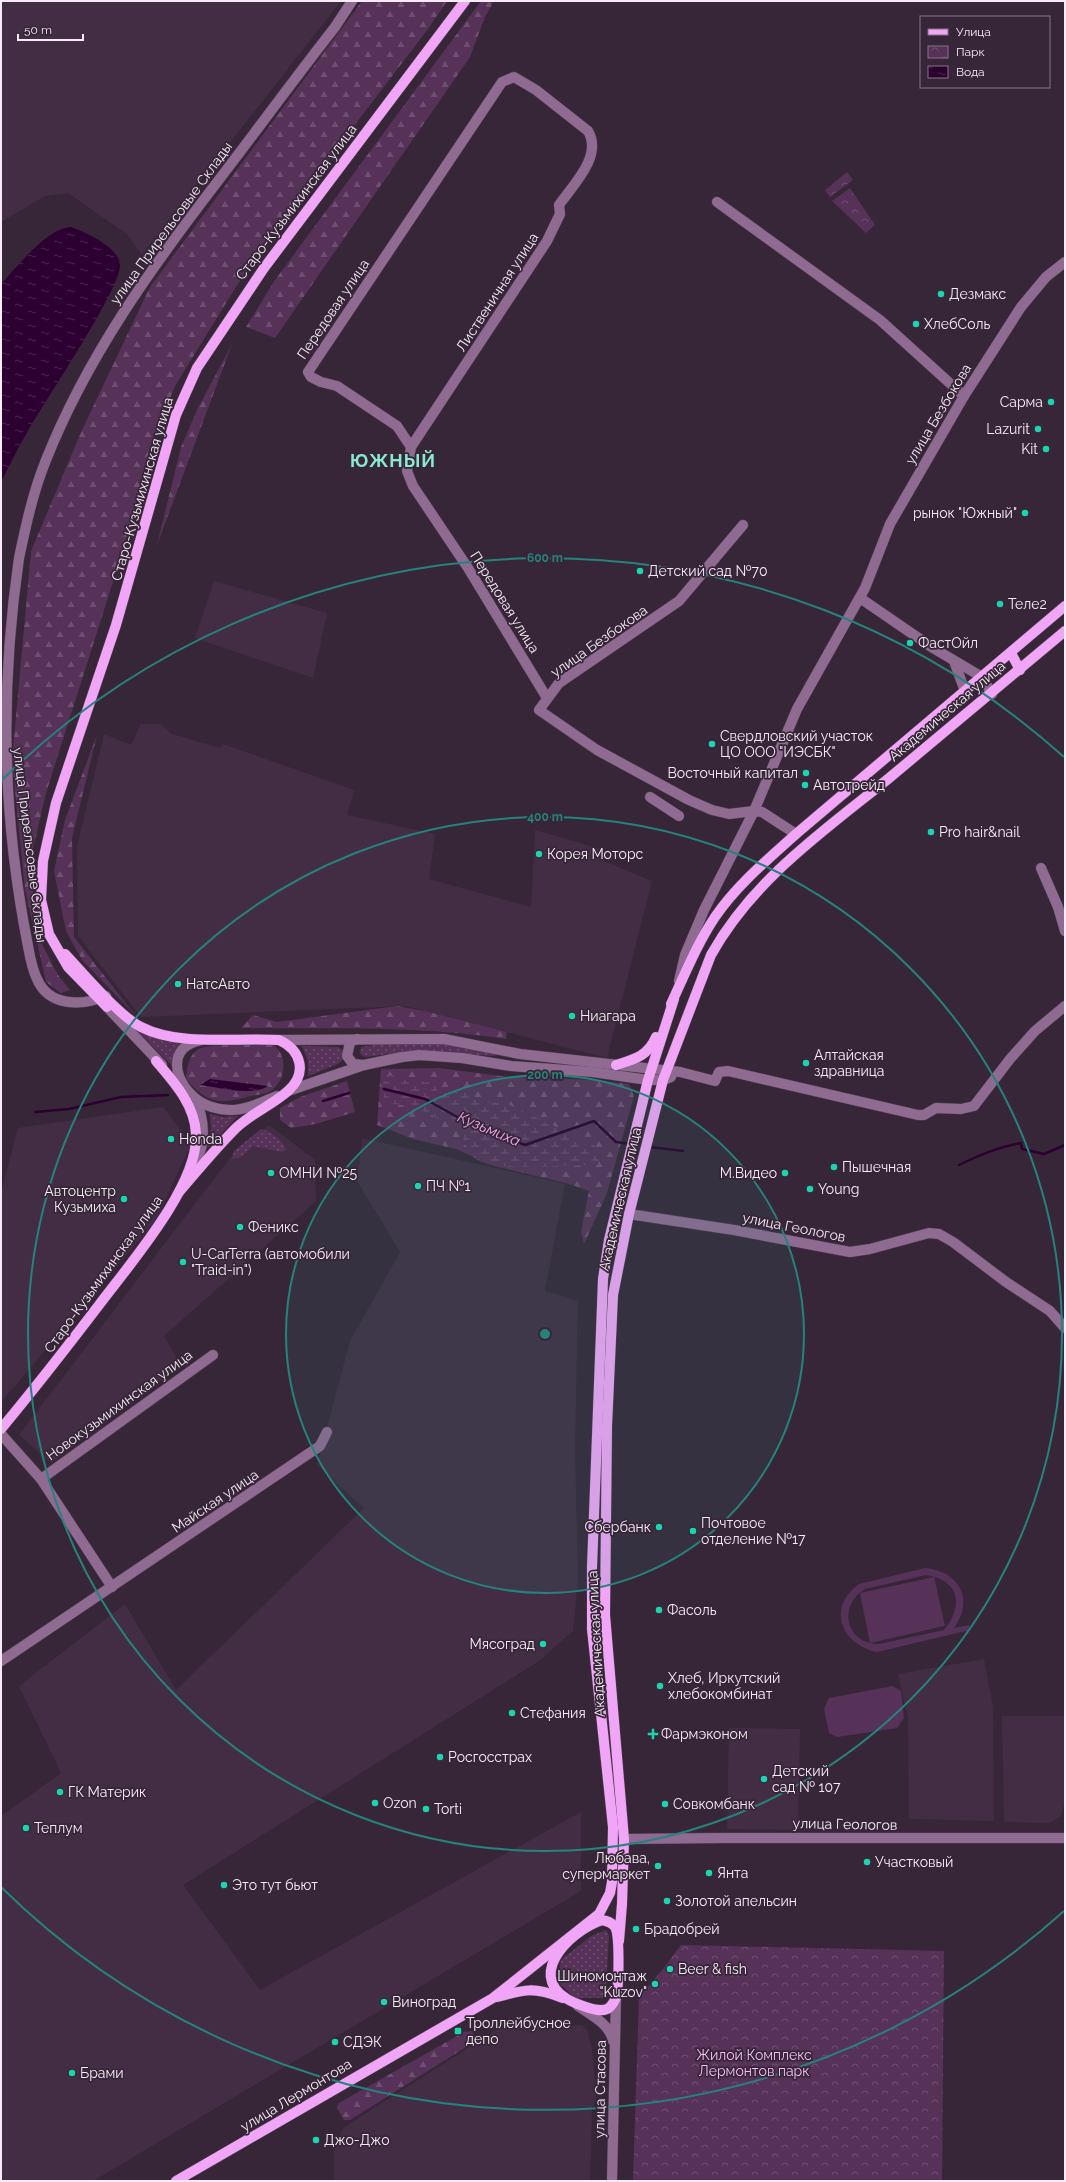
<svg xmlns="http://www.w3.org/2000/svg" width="1066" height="2182" viewBox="0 0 1066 2182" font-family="Raleway,sans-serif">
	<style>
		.built { fill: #432d44 }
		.grass { fill: url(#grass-dots) }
		.forest { fill: url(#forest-firs) }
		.wetland { fill: url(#wetland-marsh) }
		.park { fill: url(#park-crowns) }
		.garden { fill: #563158; fill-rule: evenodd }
		.water { fill: url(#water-ripples) }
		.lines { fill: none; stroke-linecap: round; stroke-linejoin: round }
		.stream { stroke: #2c0030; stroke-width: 2.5 }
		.minor-casing { stroke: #524253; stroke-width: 11 }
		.major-casing { stroke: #524253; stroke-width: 11 }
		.minor { stroke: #8f6a91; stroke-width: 10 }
		.major { stroke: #f1a5f6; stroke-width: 10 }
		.ring { fill: none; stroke: #26827c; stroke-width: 2 }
		.poi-dot { fill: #1bd5b1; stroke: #372638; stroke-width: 1.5 }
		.labels { text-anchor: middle; stroke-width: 3.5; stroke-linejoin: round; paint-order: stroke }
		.street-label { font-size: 14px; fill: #f7ebf7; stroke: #372638 }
		.poi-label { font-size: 14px; fill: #f7ebf7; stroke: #372638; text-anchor: start }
		.park-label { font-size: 14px; fill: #f7bdfb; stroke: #372638 }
		.water-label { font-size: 15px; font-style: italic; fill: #f2a9f6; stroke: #372638 }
		.district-label { font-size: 18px; font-weight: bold; letter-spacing: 1px; fill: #89ead0; stroke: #372638 }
		.centre { fill: #26827c; stroke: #372638; stroke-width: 2 }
		.ring-label { font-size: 12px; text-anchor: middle; font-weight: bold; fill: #26827c; stroke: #372638; stroke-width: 3.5; stroke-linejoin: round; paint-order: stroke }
	</style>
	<defs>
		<pattern id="grass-dots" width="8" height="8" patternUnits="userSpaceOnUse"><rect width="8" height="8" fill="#563158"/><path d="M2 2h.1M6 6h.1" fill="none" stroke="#6f4f71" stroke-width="1.8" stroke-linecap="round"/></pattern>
		<pattern id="forest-firs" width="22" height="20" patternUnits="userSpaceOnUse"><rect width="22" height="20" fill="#563158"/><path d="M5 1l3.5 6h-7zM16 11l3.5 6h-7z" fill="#6f4f71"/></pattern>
		<pattern id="wetland-marsh" width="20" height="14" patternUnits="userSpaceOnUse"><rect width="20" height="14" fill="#563158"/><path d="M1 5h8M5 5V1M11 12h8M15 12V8" fill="none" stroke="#6f4f71"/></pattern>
		<pattern id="park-crowns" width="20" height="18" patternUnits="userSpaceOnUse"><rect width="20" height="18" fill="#563158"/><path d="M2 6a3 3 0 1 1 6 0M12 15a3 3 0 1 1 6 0" fill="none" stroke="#6f4f71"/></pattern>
		<pattern id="water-ripples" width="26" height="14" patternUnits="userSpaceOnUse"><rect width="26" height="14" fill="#2c0030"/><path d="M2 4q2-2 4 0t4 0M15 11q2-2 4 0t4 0" fill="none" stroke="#4b254f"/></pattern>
	</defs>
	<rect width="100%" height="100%" fill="#372638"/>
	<g class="built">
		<path d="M1 1H341L142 255 127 234 68 193 45 196 1 222Z"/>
		<path d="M214 581 327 613 313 678 195 638Z"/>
		<path d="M141 724H161L171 734 221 748 223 744 354 790 347 815 435 834 429 879 531 907 535 830 601 849 599 859 652 881 607 1058 406 1006 141 1017 78 936 77 846 104 734 131 745Z"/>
		<path d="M163 1107 191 1144 156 1220 1 1402V1193L18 1128Z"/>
		<path d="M269 1125 315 1160 316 1201 164 1336 181 1366 51 1463 19 1435 233 1154Z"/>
		<path d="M362 1138 565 1184 545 1291 578 1301 575 1449 578 1578 573 1631 539 1661 183 1885 260 1990 581 1812V1891L93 2181H1V1816L61 1773 19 1686 125 1604 176 1690 364 1508 317 1465 350 1341 400 1252 357 1181Z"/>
		<path d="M984 1659 993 1707 994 1821 909 1819 908 1718 898 1674Z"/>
		<path d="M1002 1716H1065V1800L1061 1816 1049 1823 1004 1822Z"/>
		<path d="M729 1728 800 1729 798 1830 727 1829Z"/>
		<path d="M582 2025 588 2031 593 2056 596 2097 592 2111 590 2181H334V2152L343 2128 496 2030 511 2026Z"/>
	</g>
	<g class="grass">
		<path d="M140 1031 184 1042 173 1058 172 1066 139 1033Z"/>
		<path d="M382 1044H447L497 1051 495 1056 412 1051 365 1057 360 1054 361 1047Z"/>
		<path d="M302 1046 339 1047 343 1051V1059L338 1064 308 1076V1061Z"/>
		<path d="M210 1114 223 1117 238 1116 207 1149 211 1128Z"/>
		<path d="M261 1129C272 1132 281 1139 286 1149L283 1152 253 1146 241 1157 232 1159 234 1151Z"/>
		<path d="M606 1930 609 1935 606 1989 603 1998H575L557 1981 561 1960 591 1936Z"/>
	</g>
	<g class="forest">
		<path d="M362 1H447L428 29 257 253 175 386 151 445 124 547 46 793 32 853 33 896 43 946 58 975 70 990 61 993 46 982 25 890 12 760 31 551 82 430 150 287Z"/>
		<path d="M481 1H494L485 17 470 57 275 338 246 327 275 280Z"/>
		<path d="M232 344 157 545 181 447 198 408Z"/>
		<path d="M97 735 72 838 74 937 135 1015 82 960 66 931 54 871 65 820Z"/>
		<path d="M397 1006 425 1011 507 1032 506 1039C419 1025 330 1029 241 1028L253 1015 277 1022Z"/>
		<path d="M273 1045C288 1054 286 1080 272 1090 267 1094 258 1095 251 1096 220 1104 208 1105 186 1079 187 1068 188 1055 199 1049 211 1043 257 1045 273 1045Z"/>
		<path d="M439 1068 508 1077 594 1080 629 1084 634 1096 607 1193 584 1244 581 1232 589 1191 566 1183 494 1166 456 1149 413 1139 377 1125 381 1069Z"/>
		<path d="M347 1081 355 1112 316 1124 291 1128 280 1120V1108L300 1097Z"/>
		<path d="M472 2031 475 2037 474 2042 350 2120H344L337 2108 339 2103 464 2032Z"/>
	</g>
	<path class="wetland" d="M390 1075 418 1084 433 1081 439 1093H467L481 1102 506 1103 600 1148 598 1165C573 1165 493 1172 476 1159 466 1153 464 1140 461 1130L417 1108 384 1102V1093L381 1092 382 1085Z"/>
	<g class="park">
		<path d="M847 172 853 180 830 197 825 190Z"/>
		<path d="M850 188 875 225 866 233 832 201Z"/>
		<path d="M681 1945 944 1951 942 2181H633L639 1997 663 1969Z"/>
	</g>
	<g class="garden">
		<path d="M925 1568C959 1571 975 1599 954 1628L969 1625 970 1630 877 1652C840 1644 827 1607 859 1584ZM926 1575C960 1580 964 1606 944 1630L879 1644C845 1644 838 1605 865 1589Z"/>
		<path d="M934 1577 945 1626 870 1643 860 1593Z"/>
		<path d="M893 1686 901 1691 904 1718 897 1728 837 1737 829 1733 824 1709 829 1698Z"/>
	</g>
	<g class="water">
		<path d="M71 227C87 233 117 246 120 264 123 286 43 404 28 431 18 447 10 465 1 482V284C16 268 48 227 71 227Z"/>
		<path d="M210 1079 268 1086C251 1097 219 1087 200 1085Z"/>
	</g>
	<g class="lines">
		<g class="stream">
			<path d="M384 1089 425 1099 461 1119 525 1145 594 1121 616 1142 631 1144"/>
			<path d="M323 1101 349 1093"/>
			<path d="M35 1112 69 1109 121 1097 168 1095"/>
			<path d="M650 1147 683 1151"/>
			<path d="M959 1165C979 1155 998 1147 1021 1143L1022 1149 1044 1154 1065 1145"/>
		</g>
		<defs>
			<g id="minor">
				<path d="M717 202 880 320 964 396"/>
				<path d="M411 447 547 241 560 214 559 205C573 185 603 156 588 131L536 90 514 77 502 82 308 372 311 377 321 382 337 386 397 426 411 447 407 471 413 486 468 568 547 698"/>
				<path d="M743 525 679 601 559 683 539 710 597 750 689 800 712 810 729 814 754 811 762 812 796 834"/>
				<path d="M860 598 933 648 982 677 992 694"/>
				<path d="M954 661 965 691"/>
				<path d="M650 797 679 816"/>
				<path d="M1041 868 1058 907 1065 931"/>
				<path d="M679 981 685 955 704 910 754 811 797 709 865 588 890 524 964 396 1021 307 1046 277 1065 262"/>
				<path d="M106 996C82 1006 49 1007 37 979 32 969 30 957 28 946 2 815 0 690 19 558 26 525 33 492 46 460 87 357 151 268 218 181 257 130 295 78 335 27L352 1"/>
				<path d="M107 1007 162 1065"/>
				<path d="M357 1039 350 1042 347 1056 353 1064 364 1065"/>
				<path d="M201 1040C166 1047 174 1081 195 1098 204 1106 219 1110 230 1110 247 1110 262 1102 277 1096"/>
				<path d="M279 1040 444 1039 520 1054 680 1072 715 1081 719 1072 728 1071 918 1115H924L936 1108 961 1109 974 1106 1010 1059 1035 1031 1065 1006"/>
				<path d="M288 1091 364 1065 402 1057 419 1055 462 1058 511 1066 593 1072 648 1080H663L671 1077"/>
				<path d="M193 1164C207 1148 205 1116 194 1098"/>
				<path d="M629 1214 734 1230 850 1252 870 1249 929 1233 939 1234 953 1242 1006 1282 1050 1311 1065 1328"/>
				<path d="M1 1434 41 1479 112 1587"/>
				<path d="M41 1479 213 1355"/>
				<path d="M1 1661 320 1446 327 1432"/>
				<path d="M624 1839 721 1838H1065"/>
				<path d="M578 2006C591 2015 610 2024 613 2041"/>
				<path d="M612 2181 616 1997"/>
			</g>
			<g id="major">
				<path d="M1011 653 1020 670"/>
				<path d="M65 954C83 973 119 1016 141 1027 180 1047 236 1037 279 1040 301 1050 308 1073 288 1091 272 1105 252 1113 236 1128 216 1148 198 1170 179 1192"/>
				<path d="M671 1004C685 974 697 944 715 917 737 885 767 860 796 834L1065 606"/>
				<path d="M107 1007 68 967 49 934 41 900 43 861 56 803 116 625 176 415 197 368 264 268 465 1"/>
				<path d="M616 1065C635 1059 648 1056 656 1037"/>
				<path d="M1 1429C35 1388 67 1347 99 1305 129 1265 199 1185 196 1134 195 1105 174 1082 156 1061"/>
				<path d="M602 1920C607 1921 612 1922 615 1927 620 1935 619 1986 616 1997 616 1999 612 2005 610 2007 602 2015 584 2006 575 2003 522 1980 567 1932 602 1920Z"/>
				<path d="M619 1941 622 1904 624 1839 605 1615 607 1426 613 1295 629 1214 663 1080 711 955C753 880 822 832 888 779 947 730 1006 681 1065 631"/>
				<path d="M497 1997C526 1989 534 1987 563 1998"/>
				<path d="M176 2181 493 1998 599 1914 610 1893 612 1882 613 1827 592 1629V1567L603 1279 609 1240 648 1080 674 999"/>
			</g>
		</defs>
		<use href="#minor" class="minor-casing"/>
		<use href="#major" class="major-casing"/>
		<use href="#minor" class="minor"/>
		<use href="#major" class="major"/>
	</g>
	<circle cx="545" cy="1334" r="259" fill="#26827c" fill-opacity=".12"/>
	<g class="ring">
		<circle cx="545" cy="1334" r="259"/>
		<circle cx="545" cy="1334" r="517"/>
		<path d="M1064 1911A776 776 0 0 1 1 1887M1 781A776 776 0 0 1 1064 757"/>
	</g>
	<g class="poi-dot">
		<circle cx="941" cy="294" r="4"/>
		<circle cx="916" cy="324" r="4"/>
		<circle cx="1051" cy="402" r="4"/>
		<circle cx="1038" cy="429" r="4"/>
		<circle cx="1046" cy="449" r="4"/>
		<circle cx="1025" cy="513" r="4"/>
		<circle cx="640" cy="571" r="4"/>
		<circle cx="1000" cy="604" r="4"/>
		<circle cx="910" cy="643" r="4"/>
		<circle cx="712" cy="744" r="4"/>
		<circle cx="806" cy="773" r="4"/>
		<circle cx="805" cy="785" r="4"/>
		<circle cx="931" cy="832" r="4"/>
		<circle cx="539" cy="854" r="4"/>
		<circle cx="178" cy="984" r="4"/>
		<circle cx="572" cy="1016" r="4"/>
		<circle cx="806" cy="1063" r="4"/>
		<circle cx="171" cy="1139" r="4"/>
		<circle cx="834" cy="1167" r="4"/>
		<circle cx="271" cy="1173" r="4"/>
		<circle cx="785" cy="1173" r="4"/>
		<circle cx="418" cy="1186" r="4"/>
		<circle cx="810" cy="1189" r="4"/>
		<circle cx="124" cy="1199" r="4"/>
		<circle cx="240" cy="1227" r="4"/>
		<circle cx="183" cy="1262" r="4"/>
		<circle cx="659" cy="1527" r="4"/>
		<circle cx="693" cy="1531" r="4"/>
		<circle cx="659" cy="1610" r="4"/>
		<circle cx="543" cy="1644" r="4"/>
		<circle cx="660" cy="1686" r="4"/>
		<circle cx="512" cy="1713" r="4"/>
		<path d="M651 1728h4v4h4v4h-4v4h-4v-4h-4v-4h4z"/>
		<circle cx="440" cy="1757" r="4"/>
		<circle cx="764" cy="1779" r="4"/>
		<circle cx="60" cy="1792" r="4"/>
		<circle cx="375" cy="1803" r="4"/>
		<circle cx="665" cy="1804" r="4"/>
		<circle cx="426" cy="1809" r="4"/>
		<circle cx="26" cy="1828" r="4"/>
		<circle cx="867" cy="1862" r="4"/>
		<circle cx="658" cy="1866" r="4"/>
		<circle cx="709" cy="1873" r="4"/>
		<circle cx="224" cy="1885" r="4"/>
		<circle cx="667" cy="1901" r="4"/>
		<circle cx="636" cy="1929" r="4"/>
		<circle cx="670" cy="1969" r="4"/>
		<circle cx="655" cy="1984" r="4"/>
		<circle cx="384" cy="2002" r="4"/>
		<rect x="454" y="2027" width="8" height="8" rx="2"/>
		<circle cx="335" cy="2042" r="4"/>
		<circle cx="72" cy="2073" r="4"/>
		<circle cx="316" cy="2140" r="4"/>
	</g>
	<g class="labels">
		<g class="street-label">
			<text transform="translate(296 202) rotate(-53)" y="5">Старо-Кузьмихинская улица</text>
			<text transform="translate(171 223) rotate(-54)" y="5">улица Прирельсовые Склады</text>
			<text transform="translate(497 292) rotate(-57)" y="5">Лиственичная улица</text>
			<text transform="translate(333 309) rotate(-56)" y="5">Передовая улица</text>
			<text transform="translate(938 414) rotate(-59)" y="5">улица Безбокова</text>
			<text transform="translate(142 489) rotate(-74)" y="5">Старо-Кузьмихинская улица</text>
			<text transform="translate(505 602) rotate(58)" y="5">Передовая улица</text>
			<text transform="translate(599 641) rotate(-35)" y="5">улица Безбокова</text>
			<text transform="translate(947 711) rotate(-40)" y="5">Академическая улица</text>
			<text transform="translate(30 845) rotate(83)" y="5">улица Прирельсовые Склады</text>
			<text transform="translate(620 1199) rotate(-77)" y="5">Академическая улица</text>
			<text transform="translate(794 1227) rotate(11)" y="5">улица Геологов</text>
			<text transform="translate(103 1274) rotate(-54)" y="5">Старо-Кузьмихинская улица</text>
			<text transform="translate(119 1405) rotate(-36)" y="5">Новокузьмихинская улица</text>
			<text transform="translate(215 1501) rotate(-34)" y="5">Майская улица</text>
			<text transform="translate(596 1644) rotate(-93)" y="5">Академическая улица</text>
			<text transform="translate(845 1824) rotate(1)" y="5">улица Геологов</text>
			<text transform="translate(600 2089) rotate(-89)" y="5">улица Стасова</text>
			<text transform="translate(296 2095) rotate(-31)" y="5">улица Лермонтова</text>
		</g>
		<g class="poi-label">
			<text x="949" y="299">Дезмакс</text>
			<text x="924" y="329">ХлебСоль</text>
			<text x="1043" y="407" text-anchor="end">Сарма</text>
			<text x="1030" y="434" text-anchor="end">Lazurit</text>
			<text x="1038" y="454" text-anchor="end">Kit</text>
			<text x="1017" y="518" text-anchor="end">рынок "Южный"</text>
			<text x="648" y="576">Детский сад №70</text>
			<text x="1008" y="609">Теле2</text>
			<text x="918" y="648">ФастОйл</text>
			<text x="720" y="741">Свердловский участок<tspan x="720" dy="16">ЦО ООО "ИЭСБК"</tspan></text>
			<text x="798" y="778" text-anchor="end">Восточный капитал</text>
			<text x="813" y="790">Автотрейд</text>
			<text x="939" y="837">Pro hair&amp;nail</text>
			<text x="547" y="859">Корея Моторс</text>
			<text x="186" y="989">НатсАвто</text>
			<text x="580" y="1021">Ниагара</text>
			<text x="814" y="1060">Алтайская<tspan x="814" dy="16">здравница</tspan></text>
			<text x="179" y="1144">Honda</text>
			<text x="842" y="1172">Пышечная</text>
			<text x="279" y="1178">ОМНИ №25</text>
			<text x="777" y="1178" text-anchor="end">М.Видео</text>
			<text x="426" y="1191">ПЧ №1</text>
			<text x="818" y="1194">Young</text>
			<text x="116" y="1196" text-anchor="end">Автоцентр<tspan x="116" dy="16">Кузьмиха</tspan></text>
			<text x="248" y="1232">Феникс</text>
			<text x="191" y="1259">U-CarTerra (автомобили<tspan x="191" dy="16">"Traid-in")</tspan></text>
			<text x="701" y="1528">Почтовое<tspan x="701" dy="16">отделение №17</tspan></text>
			<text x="651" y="1532" text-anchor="end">Сбербанк</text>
			<text x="667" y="1615">Фасоль</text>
			<text x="535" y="1649" text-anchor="end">Мясоград</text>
			<text x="668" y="1683">Хлеб, Иркутский<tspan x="668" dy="16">хлебокомбинат</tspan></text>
			<text x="520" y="1718">Стефания</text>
			<text x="661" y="1739">Фармэконом</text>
			<text x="448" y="1762">Росгосстрах</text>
			<text x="772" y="1776">Детский<tspan x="772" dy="16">сад № 107</tspan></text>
			<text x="68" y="1797">ГК Материк</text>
			<text x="383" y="1808">Ozon</text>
			<text x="673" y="1809">Совкомбанк</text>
			<text x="434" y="1814">Torti</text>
			<text x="34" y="1833">Теплум</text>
			<text x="650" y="1863" text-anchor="end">Любава,<tspan x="650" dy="16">супермаркет</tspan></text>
			<text x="875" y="1867">Участковый</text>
			<text x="717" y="1878">Янта</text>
			<text x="232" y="1890">Это тут бьют</text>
			<text x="675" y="1906">Золотой апельсин</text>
			<text x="644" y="1934">Брадобрей</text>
			<text x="678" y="1974">Beer &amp; fish</text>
			<text x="647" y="1981" text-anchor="end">Шиномонтаж<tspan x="647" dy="16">"Kuzov"</tspan></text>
			<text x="392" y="2007">Виноград</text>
			<text x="466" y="2028">Троллейбусное<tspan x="466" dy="16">депо</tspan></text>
			<text x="343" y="2047">СДЭК</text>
			<text x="80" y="2078">Брами</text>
			<text x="324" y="2145">Джо-Джо</text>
		</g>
		<g class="park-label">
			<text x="754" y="2060">Жилой Комплекс<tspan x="754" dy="16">Лермонтов парк</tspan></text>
		</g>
		<g class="water-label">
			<text transform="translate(489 1129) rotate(23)" y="5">Кузьмиха</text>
		</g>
		<g class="district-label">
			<text x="393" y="467">ЮЖНЫЙ</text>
		</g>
	</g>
	<circle cx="545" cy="1334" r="6" class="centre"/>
	<g class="ring-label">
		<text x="545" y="562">600 m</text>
		<text x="545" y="821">400 m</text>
		<text x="545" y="1079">200 m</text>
	</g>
	<rect width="1066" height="2182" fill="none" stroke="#f7ebf7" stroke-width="4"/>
	<rect x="920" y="16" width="130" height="72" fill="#372638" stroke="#847584"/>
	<rect x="928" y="29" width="20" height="6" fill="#f1a5f6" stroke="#847584"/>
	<text x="956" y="36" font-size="12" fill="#f7ebf7">Улица</text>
	<rect x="928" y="46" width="20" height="12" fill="url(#park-crowns)" stroke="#847584"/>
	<text x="956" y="56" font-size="12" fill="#f7ebf7">Парк</text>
	<rect x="928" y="66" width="20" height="12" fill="url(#water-ripples)" stroke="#847584"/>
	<text x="956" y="76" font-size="12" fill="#f7ebf7">Вода</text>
	<path d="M18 34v6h65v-6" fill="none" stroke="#f7ebf7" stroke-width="2"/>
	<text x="24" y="34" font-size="12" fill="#f7ebf7" stroke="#372638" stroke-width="3" paint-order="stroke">50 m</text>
</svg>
